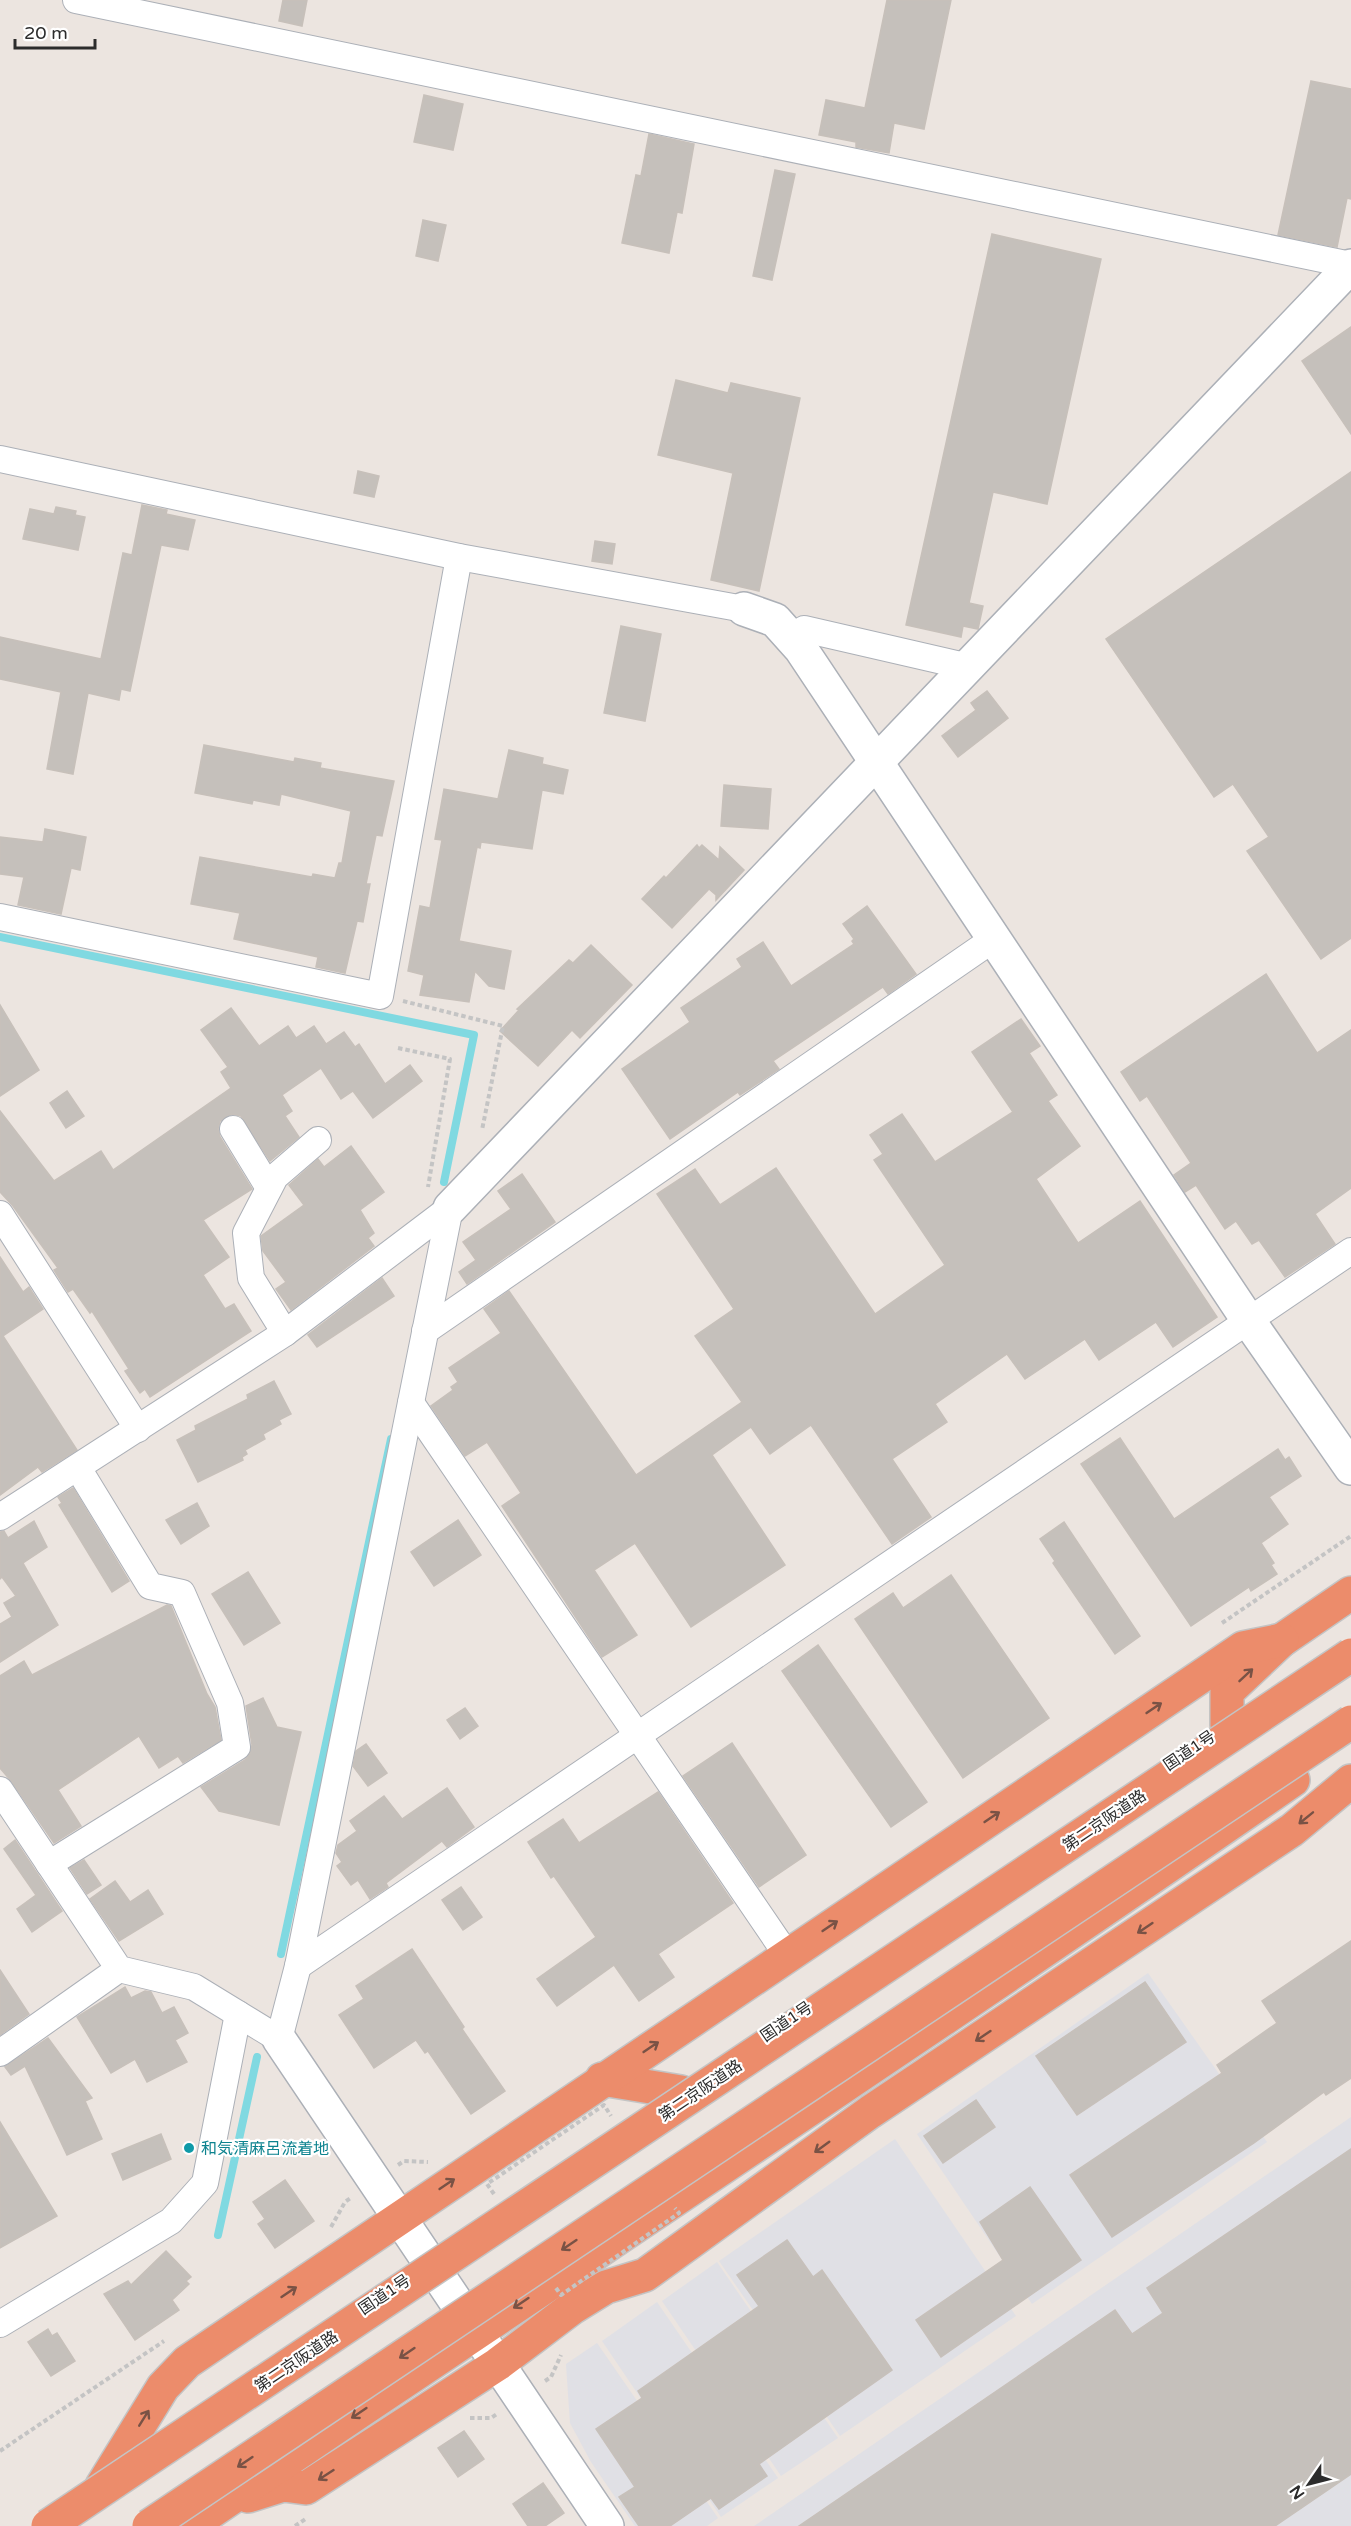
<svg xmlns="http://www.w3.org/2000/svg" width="1351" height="2526" viewBox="0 0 1351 2526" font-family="'Varela Round','Noto Sans JP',sans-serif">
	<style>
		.industrial { fill: #e0e0e5 }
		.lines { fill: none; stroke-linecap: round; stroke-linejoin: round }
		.stream { stroke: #80d9e1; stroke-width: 8 }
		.building { fill: #c5c0bb; stroke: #c7c0ba; stroke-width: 1.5 }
		.street-casing { stroke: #acb0b7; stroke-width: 28 }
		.secondary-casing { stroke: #acb0b7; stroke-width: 36 }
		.highway-casing { stroke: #c4c4c4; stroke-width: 36 }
		.path { stroke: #c4c4c4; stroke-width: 4; stroke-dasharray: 4.5 3; stroke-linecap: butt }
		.street { stroke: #fff; stroke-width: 26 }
		.secondary { stroke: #fff; stroke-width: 33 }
		.highway { stroke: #ec8c6b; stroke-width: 33 }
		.highway-bridge-casing { stroke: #c4c4c4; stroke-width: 36; stroke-linecap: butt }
		.path-bridge { stroke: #c4c4c4; stroke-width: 4; stroke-dasharray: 4.5 3; stroke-linecap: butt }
		.highway-bridge { stroke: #ec8c6b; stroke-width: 33 }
		.oneway { stroke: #795245 }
		.culture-dot { fill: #0f9aa8; stroke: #fff; stroke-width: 2 }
		.labels { text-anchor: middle; stroke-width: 4.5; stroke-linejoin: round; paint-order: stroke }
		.street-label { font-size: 16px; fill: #2c2c2c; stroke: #fff }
		.culture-label { font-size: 16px; fill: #0d838f; stroke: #fff; text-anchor: start }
	</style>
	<rect width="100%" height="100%" fill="#ece5e0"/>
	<g class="industrial">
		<path d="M1148 1973 1267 2142 1032 2304 917 2134Z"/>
		<path d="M1351 2117V2526H754Z"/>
		<path d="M895 2139 1016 2316 840 2436 719 2261Z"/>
		<path d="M717 2262 838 2438 781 2476 662 2301Z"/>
		<path d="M657 2302 778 2478 721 2517 602 2341Z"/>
		<path d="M597 2343 718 2518 707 2526H635L591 2462 570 2423 566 2364Z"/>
	</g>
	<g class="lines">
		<g class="stream">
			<path d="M0 937 474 1035 444 1182"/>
			<path d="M281 1954 391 1439"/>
			<path d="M218 2235 257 2057"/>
		</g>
	</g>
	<g class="building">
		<path d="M283 0H307L302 26 279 21Z"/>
		<path d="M887 0H951L924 129 894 123 889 153 856 147V142L819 135 826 100 865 108Z"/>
		<path d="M1311 81 1351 89V199L1347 198 1337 247 1278 235Z"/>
		<path d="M424 95 463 104 453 150 414 142Z"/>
		<path d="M649 134 694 144 682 213 677 212 669 253 622 243 636 175 641 176Z"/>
		<path d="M775 170 795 174 772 280 753 276Z"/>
		<path d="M423 220 446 225 438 261 416 256Z"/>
		<path d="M992 234 1101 259 1047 504 993 492 969 603 983 606 978 629 963 626 961 637 906 625Z"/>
		<path d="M1351 327V434L1302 361Z"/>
		<path d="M676 380 728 393 731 383 800 398 759 591 711 580 733 473 658 455Z"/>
		<path d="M358 471 379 476 374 497 354 493Z"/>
		<path d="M1351 472V938L1321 959 1247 851 1269 837 1233 784 1214 797 1106 639Z"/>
		<path d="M142 505 167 510 166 514 195 520 188 550 161 545 130 691 121 689 119 700 88 693 73 774 47 769 61 692 0 679V637L101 659 123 553 132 555Z"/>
		<path d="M56 507 76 511 75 515 85 517 78 550 23 539 30 509 54 514Z"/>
		<path d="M595 541 615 544 612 564 592 561Z"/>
		<path d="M621 626 661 634 645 721 604 713Z"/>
		<path d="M987 691 1008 718 958 757 942 736 976 710 971 703Z"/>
		<path d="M204 745 294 762 295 758 321 763 320 768 394 781 382 836 376 835 366 884H370L363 922 357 921 345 973 316 967 318 957 234 939 240 913 191 904 200 857 312 877 313 874 335 878 339 863H342L351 811 281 794 279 805 253 800 252 804 195 793Z"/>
		<path d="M509 750 543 758 542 764 568 770 563 794 542 790 532 849 481 842 480 848 477 847 459 941 511 951 504 989 489 986 475 971 469 1002 420 995 424 975 408 971 420 906 430 908 442 840 435 839 444 789 498 799Z"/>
		<path d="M724 785 771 789 768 829 721 826Z"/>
		<path d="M45 829 86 837 80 870 71 868 61 914 18 905 24 877 0 874V837L43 842Z"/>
		<path d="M697 845 699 848 702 845 719 860 720 847 744 870 716 900V895L709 889 672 928 642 899 664 876 666 878Z"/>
		<path d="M867 906 916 974 888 994 883 987 773 1061 779 1069 740 1095 738 1092 670 1139 622 1069 690 1022 681 1008 742 967 737 959 763 942 791 986 854 944 852 941 854 939 843 924Z"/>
		<path d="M591 945 632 985 580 1038 572 1030 538 1066 500 1031 519 1010 517 1009 569 960 573 963Z"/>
		<path d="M1266 974 1317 1053 1351 1030V1188L1315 1214 1335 1244 1285 1277 1259 1240 1252 1244 1236 1221 1225 1229 1196 1185 1185 1192 1174 1175 1191 1163 1147 1096 1140 1101 1121 1072Z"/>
		<path d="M0 1005 39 1070 0 1096Z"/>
		<path d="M231 1008 259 1046 288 1026 296 1038 314 1026 326 1044 344 1032 355 1047 359 1044 385 1084 410 1065 422 1081 373 1118 353 1091 341 1099 321 1068 282 1095 292 1111 285 1116 299 1137 270 1161 241 1116 232 1114 220 1121 218 1129 220 1137 252 1189 203 1220 229 1257 203 1275 225 1309 234 1304 251 1331 150 1397 145 1389 140 1393 125 1371 129 1369 92 1311 90 1313 73 1289 68 1292 54 1270 58 1268 13 1206 0 1192V1111L54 1181 101 1151 113 1170 231 1088 221 1072 228 1067 201 1030Z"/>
		<path d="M1021 1019 1040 1046 1029 1053 1057 1095 1048 1101 1080 1146 1036 1179 1078 1243 1140 1201 1217 1317 1173 1347 1156 1322 1099 1360 1085 1339 1025 1379 1007 1354 935 1404 947 1422 892 1459 931 1517 892 1544 811 1425 770 1454 751 1427 712 1455 785 1565 691 1627 635 1543 594 1570 637 1635 602 1657 502 1506 521 1493 487 1442 465 1456 431 1406 453 1390 451 1387 458 1382 449 1368 501 1333 484 1309 509 1291 636 1475 742 1402 695 1336 734 1309 657 1194 695 1169 720 1205 776 1168 875 1314 945 1265 874 1160 883 1154 870 1135 902 1114 935 1162 1013 1112 972 1052Z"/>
		<path d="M67 1091 84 1116 66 1128 50 1103Z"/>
		<path d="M351 1146 384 1192 360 1210 374 1233 368 1238 374 1246 291 1310 276 1289 286 1282 263 1251 261 1236 304 1205 289 1185 318 1159 324 1167Z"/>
		<path d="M522 1174 555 1222 467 1284 459 1272 476 1260 463 1242 511 1209 498 1191Z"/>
		<path d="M0 1257 23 1292 29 1287 43 1309 3 1336 77 1450 42 1472 38 1467 0 1495Z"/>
		<path d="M382 1278 394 1296 317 1347 308 1335Z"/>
		<path d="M274 1381 291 1414 279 1420 281 1424 263 1434 265 1439 245 1450 247 1454 242 1457 243 1460 198 1482 177 1440 196 1430 195 1426 248 1399 247 1395Z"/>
		<path d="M1120 1438 1174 1519 1278 1449 1285 1460 1289 1457 1301 1476 1269 1497 1288 1524 1261 1543 1274 1563 1271 1565 1277 1574 1251 1591 1249 1587 1191 1626 1081 1464Z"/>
		<path d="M73 1488 129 1581 112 1592 59 1505 62 1503 58 1497Z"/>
		<path d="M197 1503 209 1526 181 1544 166 1520Z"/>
		<path d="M458 1520 481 1555 434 1586 411 1552Z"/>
		<path d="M34 1521 47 1547 23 1563 58 1625 0 1662V1624L12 1617 4 1603 16 1596 2 1577 0 1579V1532L4 1531 8 1538Z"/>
		<path d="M1064 1522 1140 1636 1115 1654 1053 1563 1055 1561 1040 1539Z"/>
		<path d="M248 1572 280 1623 244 1645 212 1594Z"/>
		<path d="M951 1575 1049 1718 963 1778 855 1619 893 1593 903 1608Z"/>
		<path d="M167 1605 171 1606 207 1694 215 1707 221 1740 183 1763 178 1756 159 1768 139 1736 58 1790 81 1826 54 1843 12 1782 0 1768V1676L24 1661 32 1675Z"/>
		<path d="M818 1645 927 1802 891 1827 782 1671Z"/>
		<path d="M263 1698 277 1727 301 1732 279 1825 219 1811 201 1787 245 1760 250 1754 252 1745 246 1706Z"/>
		<path d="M465 1708 478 1726 460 1739 447 1720Z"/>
		<path d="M732 1743 806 1855 759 1887 683 1776Z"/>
		<path d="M366 1744 387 1773 368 1786 353 1766 356 1751Z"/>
		<path d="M447 1788 474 1827 447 1847 442 1841 386 1883 388 1887 370 1899 358 1880 351 1885 337 1866 342 1862 336 1853 338 1845 357 1831 350 1821 384 1796 402 1819Z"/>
		<path d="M658 1792 733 1903 658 1954 674 1977 639 2001 614 1965 557 2006 537 1979 596 1937 554 1876 551 1878 528 1842 563 1819 579 1843Z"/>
		<path d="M15 1840 62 1911 32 1932 17 1909 36 1895 4 1849Z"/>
		<path d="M84 1860 101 1885 87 1894 70 1868Z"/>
		<path d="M115 1881 130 1902 148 1890 163 1914 119 1941 90 1899Z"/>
		<path d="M461 1887 482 1917 463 1930 442 1900Z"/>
		<path d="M1351 1941V2078L1326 2095 1324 2092 1254 2143 1112 2237 1070 2175 1222 2073 1217 2065 1277 2023 1262 2001Z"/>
		<path d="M412 1949 464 2027 462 2029 505 2091 471 2114 428 2051 425 2053 416 2040 374 2068 339 2015 364 1999 356 1986Z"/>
		<path d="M0 1970 29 2014 0 2035Z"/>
		<path d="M1145 1982 1186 2042 1077 2115 1036 2056Z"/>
		<path d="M125 1987 131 1998 145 1991 151 1992 162 2013 174 2007 188 2033 175 2040 187 2062 147 2082 135 2059 111 2073 77 2017Z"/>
		<path d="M48 2038 92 2098 85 2101 102 2139 67 2155 25 2066 11 2075 5 2067Z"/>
		<path d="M976 2100 995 2127 943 2163 924 2136Z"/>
		<path d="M0 2122 57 2216 0 2248Z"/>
		<path d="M161 2134 171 2159 123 2180 112 2154Z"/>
		<path d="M1351 2149V2474L1275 2526H799L1115 2310 1132 2334 1163 2313 1147 2288Z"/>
		<path d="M285 2180 314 2221 275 2248 258 2224 265 2219 253 2202Z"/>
		<path d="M1030 2187 1081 2260 941 2357 916 2320 1003 2260 980 2222Z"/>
		<path d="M787 2240 813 2277 822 2270 892 2370 759 2464 767 2476 719 2509 711 2498 670 2526H639L619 2497 635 2487 596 2429 642 2398 638 2391 759 2306 737 2275Z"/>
		<path d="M166 2251 191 2277 186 2281 189 2284 172 2300 179 2310 135 2340 104 2294 128 2281 131 2285Z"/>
		<path d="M48 2329 52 2336 57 2333 75 2361 51 2376 28 2342Z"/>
		<path d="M464 2431 484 2459 458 2477 438 2448Z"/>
		<path d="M543 2483 564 2513 545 2526H528L513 2504Z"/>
	</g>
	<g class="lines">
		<defs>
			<g id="street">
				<path d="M76 0 1351 265"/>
				<path d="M0 459 459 557 744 609"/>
				<path d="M804 629 969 667"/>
				<path d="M0 917 380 996 459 557"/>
				<path d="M233 1129 269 1188"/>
				<path d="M0 1214 138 1429"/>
				<path d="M425 1331 995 938"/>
				<path d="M285 1333 251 1278 246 1233 275 1177 318 1140"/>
				<path d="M411 1403 787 1955"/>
				<path d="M0 1517 285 1333 450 1208"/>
				<path d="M0 1790 119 1969 194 1987 279 2039 298 1966 450 1208"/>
				<path d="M49 1864 237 1747 230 1703 182 1593 150 1586 78 1468"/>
				<path d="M298 1966 1351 1251"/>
				<path d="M0 2053 119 1969"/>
				<path d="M0 2324 171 2221 205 2183 238 2014"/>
			</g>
			<g id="secondary">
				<path d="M744 609 775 620 801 649 1248 1320 1351 1468"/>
				<path d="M450 1208 1351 266"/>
				<path d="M279 2039 607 2526"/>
			</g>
			<g id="highway">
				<path d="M1227 1725V1692L1282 1640 1351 1593"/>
				<path d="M602 2079 681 2092"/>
				<path d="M102 2486 163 2387 187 2362 1243 1648 1282 1640"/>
				<path d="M248 2496 283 2485 306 2488 498 2364 572 2308 606 2287 645 2275 870 2112 1292 1830 1351 1781"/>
				<path d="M190 2526C557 2277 928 2033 1293 1780"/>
			</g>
		</defs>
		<use href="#street" class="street-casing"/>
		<use href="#secondary" class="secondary-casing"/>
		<use href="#highway" class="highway-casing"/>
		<g class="path">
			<path d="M403 1001 503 1026 482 1130"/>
			<path d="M398 1048 450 1059 428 1187"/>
			<path d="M1222 1623 1351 1536"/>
			<path d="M398 2165 404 2161 428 2162"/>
			<path d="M331 2227 345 2202 352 2197"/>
			<path d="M545 2381 551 2377 561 2355"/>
			<path d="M470 2418H491L497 2414"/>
			<path d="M0 2451 164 2341"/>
			<path d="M295 2526 307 2518"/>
		</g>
		<use href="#street" class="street"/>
		<use href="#secondary" class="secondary"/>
		<use href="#highway" class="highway"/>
		<defs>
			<g id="highway-bridge">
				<path d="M48 2526 1351 1655"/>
				<path d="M149 2526 1351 1722"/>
			</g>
		</defs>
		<use href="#highway-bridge" class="highway-bridge-casing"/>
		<g class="path-bridge">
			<path d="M494 2194 487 2184 604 2105 611 2116"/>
			<path d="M556 2288 561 2295 679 2213 675 2208"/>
		</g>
		<use href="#highway-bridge" class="highway-bridge"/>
	</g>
	<defs><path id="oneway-shaft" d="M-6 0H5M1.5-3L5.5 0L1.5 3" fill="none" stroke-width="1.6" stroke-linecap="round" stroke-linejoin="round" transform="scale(1.5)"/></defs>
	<g class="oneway">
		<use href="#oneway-shaft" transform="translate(1246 1675) rotate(-43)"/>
		<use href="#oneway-shaft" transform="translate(1154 1708) rotate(-34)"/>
		<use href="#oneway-shaft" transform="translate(992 1817) rotate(-34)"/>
		<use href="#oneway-shaft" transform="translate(1306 1818) rotate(141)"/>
		<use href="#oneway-shaft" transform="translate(830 1926) rotate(-34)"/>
		<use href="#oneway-shaft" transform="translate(1145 1928) rotate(146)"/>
		<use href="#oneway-shaft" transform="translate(983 2036) rotate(146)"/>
		<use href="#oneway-shaft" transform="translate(651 2047) rotate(-34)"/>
		<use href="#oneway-shaft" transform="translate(822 2147) rotate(144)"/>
		<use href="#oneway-shaft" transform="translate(447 2184) rotate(-34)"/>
		<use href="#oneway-shaft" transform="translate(569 2245) rotate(146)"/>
		<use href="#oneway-shaft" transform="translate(289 2292) rotate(-34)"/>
		<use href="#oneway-shaft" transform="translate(521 2303) rotate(146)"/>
		<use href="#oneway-shaft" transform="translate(407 2353) rotate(146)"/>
		<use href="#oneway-shaft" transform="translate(359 2413) rotate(146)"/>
		<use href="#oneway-shaft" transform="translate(144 2418) rotate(-58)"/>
		<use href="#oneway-shaft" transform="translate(245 2462) rotate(146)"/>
		<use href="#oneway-shaft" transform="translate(326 2475) rotate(147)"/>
	</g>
	<circle class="culture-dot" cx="189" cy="2148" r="6"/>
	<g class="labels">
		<g class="street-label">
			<text transform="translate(1189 1750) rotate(-34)" y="6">国道1号</text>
			<text transform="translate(1104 1820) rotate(-34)" y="6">第二京阪道路</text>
			<text transform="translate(786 2021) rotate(-34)" y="6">国道1号</text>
			<text transform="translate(700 2090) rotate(-34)" y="6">第二京阪道路</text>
			<text transform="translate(384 2294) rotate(-34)" y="6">国道1号</text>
			<text transform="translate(296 2361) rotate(-34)" y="6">第二京阪道路</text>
		</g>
		<g class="culture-label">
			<text x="201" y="2154">和気清麻呂流着地</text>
		</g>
	</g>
	<g transform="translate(1309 2484) rotate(235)" stroke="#ffffff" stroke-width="4.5" paint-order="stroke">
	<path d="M0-4.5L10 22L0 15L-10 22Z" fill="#2c2c2c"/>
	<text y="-9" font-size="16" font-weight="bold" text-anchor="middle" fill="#2c2c2c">N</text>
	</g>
	<path d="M15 39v9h80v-9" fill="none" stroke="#2c2c2c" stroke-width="3"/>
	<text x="24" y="39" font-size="18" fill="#2c2c2c" stroke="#ffffff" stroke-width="4.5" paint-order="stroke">20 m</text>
</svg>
